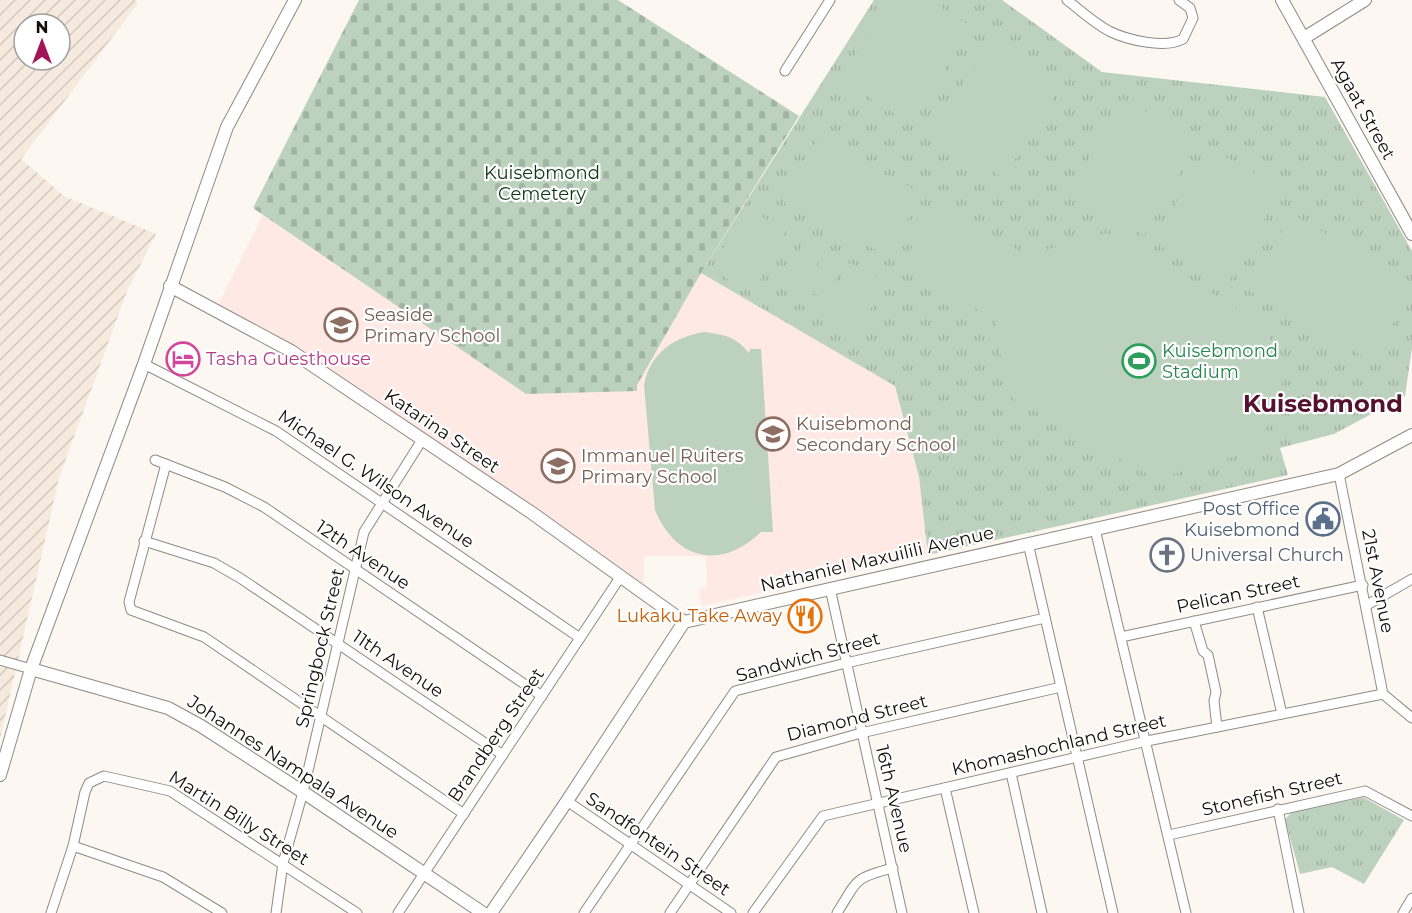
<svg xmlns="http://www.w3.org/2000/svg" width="1412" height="913" viewBox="0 0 1412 913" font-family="Montserrat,sans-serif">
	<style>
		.industrial { fill: url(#industrial-furrows); fill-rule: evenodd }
		.education { fill: #fee9e5 }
		.grass { fill: url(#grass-tufts) }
		.cemetery { fill: url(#cemetery-stones) }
		.garden { fill: #bdd2be }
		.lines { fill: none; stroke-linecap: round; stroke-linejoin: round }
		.minor-casing { stroke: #8f8a84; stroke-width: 11 }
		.tertiary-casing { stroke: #8f8a84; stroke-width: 14 }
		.minor { stroke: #fff; stroke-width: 9 }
		.tertiary { stroke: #fff; stroke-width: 12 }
		.labels { text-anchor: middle; stroke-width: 4.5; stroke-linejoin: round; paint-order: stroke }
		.street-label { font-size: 18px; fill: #100e0c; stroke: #fff }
		.park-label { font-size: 18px; fill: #0c3715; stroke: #fff }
		.education-label { font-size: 18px; fill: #785e54; stroke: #fff; text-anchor: start }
		.leisure-label { font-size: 18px; fill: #27864d; stroke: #fff; text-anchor: start }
		.hotel-label { font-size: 18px; fill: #b23c85; stroke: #fff; text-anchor: start }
		.service-label { font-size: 18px; fill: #4e5e75; stroke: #fff; text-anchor: end }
		.worship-label { font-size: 18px; fill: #5b616d; stroke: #fff; text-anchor: start }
		.food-label { font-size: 18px; fill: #c56008; stroke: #fff; text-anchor: end }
		.district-label { font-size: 24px; font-weight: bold; fill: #54122e; stroke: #fff }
	</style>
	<defs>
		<pattern id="industrial-furrows" width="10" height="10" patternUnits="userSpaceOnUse" patternTransform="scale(1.5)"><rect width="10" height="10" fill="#f6eadf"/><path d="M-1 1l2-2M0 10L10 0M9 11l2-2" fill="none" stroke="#d2c8be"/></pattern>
		<pattern id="grass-tufts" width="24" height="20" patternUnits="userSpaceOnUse" patternTransform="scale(1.5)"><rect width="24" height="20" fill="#bdd2be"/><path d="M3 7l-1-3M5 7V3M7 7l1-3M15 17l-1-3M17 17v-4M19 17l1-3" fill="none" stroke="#a1b3a2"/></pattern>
		<pattern id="cemetery-stones" width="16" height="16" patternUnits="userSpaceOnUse" patternTransform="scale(1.5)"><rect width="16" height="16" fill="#bdd2be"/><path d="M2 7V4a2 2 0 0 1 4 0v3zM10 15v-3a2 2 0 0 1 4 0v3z" fill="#a1b3a2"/></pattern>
	</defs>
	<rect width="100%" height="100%" fill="#fdf7f1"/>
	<path class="industrial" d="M0 0H135L138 3 21 159 64 196 156 234 127 291 59 478 0 739ZM24 24H60V60H24Z"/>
	<path class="education" d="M263 215 526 394 637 390V385L701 273 895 385 919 477 928 555 702 606 698 590 707 587 706 556H644V584L296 346 218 305Z"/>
	<g class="grass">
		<path d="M874 0H1002L1102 72 1325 97 1412 251V348L1405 396 1334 434 1280 448 1288 475 928 555 919 477 895 386 701 273Z"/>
		<path d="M1363 797 1404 820 1364 884 1332 867 1300 874 1285 819 1293 811Z"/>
	</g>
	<path class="cemetery" d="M359 0H618L799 116 701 273 637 385V391L526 394 253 208Z"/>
	<g class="garden">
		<path d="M890 0H929L972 27 911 124 840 79Z"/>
		<path d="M994 37 1064 82 1003 178 932 133Z"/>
		<path d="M1123 99 1197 141 1144 236 1069 194Z"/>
		<path d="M817 139 921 193 888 256 784 203Z"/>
		<path d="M1208 147 1282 188 1228 283 1154 242Z"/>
		<path d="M935 205 1031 257 1034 253 1107 233 1266 324 1285 396 1253 451 1156 479 1009 396 995 326 997 320 901 267Z"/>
		<path d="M745 209 787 229 753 293 711 270Z"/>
		<path d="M1292 214 1412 283V291L1371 361 1248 290Z"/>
		<path d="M802 245 822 255 804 288 785 278Z"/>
		<path d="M823 256 843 266 825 299 805 289Z"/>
		<path d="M850 263 885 281 860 331 825 314Z"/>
		<path d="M704 332C725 335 735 336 749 353L750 349H761L773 532H761C722 570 676 561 655 510L644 385C650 353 674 337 704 332Z"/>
	</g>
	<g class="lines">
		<defs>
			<g id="minor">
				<path d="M1067 0C1080 10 1094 23 1109 31 1127 40 1165 49 1183 39L1193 18 1190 8 1179 0"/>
				<path d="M785 71 830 0"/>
				<path d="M144 364 276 431 580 638"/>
				<path d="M155 460 225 487 264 507 542 696"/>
				<path d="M166 464 129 602 131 610 204 637 464 814"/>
				<path d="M1339 474 1383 694"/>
				<path d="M1095 529 1186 913"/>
				<path d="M144 541 214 563 240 578 503 755"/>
				<path d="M1028 543 1113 913"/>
				<path d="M830 588 902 913"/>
				<path d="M1367 605 1412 579"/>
				<path d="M1257 607 1282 714"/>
				<path d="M1194 621 1203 651 1208 655 1216 692 1214 701 1217 727"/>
				<path d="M1121 637 1363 585"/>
				<path d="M0 660 31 669"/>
				<path d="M1011 773 1042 913"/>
				<path d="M945 788 974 913"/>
				<path d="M567 801 731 913"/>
				<path d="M1278 809 1299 913"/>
				<path d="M1169 835 1365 791 1412 816"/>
				<path d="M73 846 163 877 222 913"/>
				<path d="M51 913 73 846 85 792 89 783 104 776 170 791 357 913"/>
				<path d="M276 913 283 863 303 792 364 532 422 440"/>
				<path d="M398 913 621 576"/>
				<path d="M584 913 735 691 846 663 1045 618"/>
				<path d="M670 913 776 757 861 733 1061 687"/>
				<path d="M753 913 823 816 1147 741 1383 694 1412 718"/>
				<path d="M837 913C858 880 853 878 893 868"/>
				<path d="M1403 913 1412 898"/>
			</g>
			<g id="tertiary">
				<path d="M1282 0 1412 234"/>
				<path d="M1304 38 1365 0"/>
				<path d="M170 286 291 351 532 513 684 622"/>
				<path d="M31 669 168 708 201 726 303 792 483 913"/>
				<path d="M0 775 31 669 144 364 227 127 295 0"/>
				<path d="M491 913 567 801 684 622 1339 474 1412 435"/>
			</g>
		</defs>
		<use href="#minor" class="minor-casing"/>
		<use href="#tertiary" class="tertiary-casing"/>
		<use href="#minor" class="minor"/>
		<use href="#tertiary" class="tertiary"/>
	</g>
	<defs>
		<symbol id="school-ring" viewBox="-11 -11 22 22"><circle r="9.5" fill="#fff" stroke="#8d6e63" stroke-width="1.5"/><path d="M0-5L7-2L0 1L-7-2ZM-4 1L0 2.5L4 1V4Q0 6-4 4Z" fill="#8d6e63"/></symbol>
		<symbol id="hotel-ring" viewBox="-11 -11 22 22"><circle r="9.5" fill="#fff" stroke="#d1479c" stroke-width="1.5"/><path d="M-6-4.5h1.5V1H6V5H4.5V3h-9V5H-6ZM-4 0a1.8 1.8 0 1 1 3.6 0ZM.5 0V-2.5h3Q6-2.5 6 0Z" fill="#d1479c"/></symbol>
		<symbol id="stadium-ring" viewBox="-11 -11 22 22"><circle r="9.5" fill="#fff" stroke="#2e9e5b" stroke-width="1.5"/><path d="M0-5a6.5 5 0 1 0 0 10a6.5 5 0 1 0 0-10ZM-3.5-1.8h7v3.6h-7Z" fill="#2e9e5b"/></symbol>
		<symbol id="civic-ring" viewBox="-11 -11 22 22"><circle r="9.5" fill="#fff" stroke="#5c6f8a" stroke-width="1.5"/><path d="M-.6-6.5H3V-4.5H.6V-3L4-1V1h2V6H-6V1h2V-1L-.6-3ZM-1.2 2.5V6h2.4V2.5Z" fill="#5c6f8a"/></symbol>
		<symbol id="church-ring" viewBox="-11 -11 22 22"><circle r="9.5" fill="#fff" stroke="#6b7280" stroke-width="1.5"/><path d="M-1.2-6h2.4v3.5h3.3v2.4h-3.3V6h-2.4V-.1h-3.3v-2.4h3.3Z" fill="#6b7280"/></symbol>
		<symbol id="restaurant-ring" viewBox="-11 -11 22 22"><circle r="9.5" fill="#fff" stroke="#e8710a" stroke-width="1.5"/><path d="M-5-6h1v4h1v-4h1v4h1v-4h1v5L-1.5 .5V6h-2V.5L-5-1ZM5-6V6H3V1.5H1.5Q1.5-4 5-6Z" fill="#e8710a"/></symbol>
	</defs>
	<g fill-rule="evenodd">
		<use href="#school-ring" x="322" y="306" width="38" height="38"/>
		<use href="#hotel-ring" x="164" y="340" width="38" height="38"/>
		<use href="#stadium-ring" x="1120" y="342" width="38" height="38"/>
		<use href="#school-ring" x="754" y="415" width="38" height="38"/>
		<use href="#school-ring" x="539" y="447" width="38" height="38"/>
		<use href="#civic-ring" x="1304" y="500" width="38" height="38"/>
		<use href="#church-ring" x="1148" y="536" width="38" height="38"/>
		<use href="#restaurant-ring" x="786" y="597" width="38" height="38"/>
	</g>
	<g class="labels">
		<g class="street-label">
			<text transform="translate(1363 109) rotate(61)" y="6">Agaat Street</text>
			<text transform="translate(442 431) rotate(34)" y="6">Katarina Street</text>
			<text transform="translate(376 479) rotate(34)" y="6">Michael G. Wilson Avenue</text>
			<text transform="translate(363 555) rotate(34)" y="6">12th Avenue</text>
			<text transform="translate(877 559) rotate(-13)" y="6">Nathaniel Maxuilili Avenue</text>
			<text transform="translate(1378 581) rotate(79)" y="6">21st Avenue</text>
			<text transform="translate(1238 594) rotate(-12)" y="6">Pelican Street</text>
			<text transform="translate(320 648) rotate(-77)" y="6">Springbock Street</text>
			<text transform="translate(808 657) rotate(-15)" y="6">Sandwich Street</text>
			<text transform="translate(398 664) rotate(34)" y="6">11th Avenue</text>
			<text transform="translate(857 718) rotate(-14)" y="6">Diamond Street</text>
			<text transform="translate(496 735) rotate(-56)" y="6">Brandberg Street</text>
			<text transform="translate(1059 745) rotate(-13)" y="6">Khomashochland Street</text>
			<text transform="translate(293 767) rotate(33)" y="6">Johannes Nampala Avenue</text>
			<text transform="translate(1272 794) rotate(-13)" y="6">Stonefish Street</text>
			<text transform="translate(894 799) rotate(77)" y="6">16th Avenue</text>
			<text transform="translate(239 818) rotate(32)" y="6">Martin Billy Street</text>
			<text transform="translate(658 844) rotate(34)" y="6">Sandfontein Street</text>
		</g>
		<g class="park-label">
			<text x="542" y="179">Kuisebmond<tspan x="542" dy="21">Cemetery</tspan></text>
		</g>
		<g class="education-label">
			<text x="364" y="321">Seaside<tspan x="364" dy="21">Primary School</tspan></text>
			<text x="796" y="430">Kuisebmond<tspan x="796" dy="21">Secondary School</tspan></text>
			<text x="581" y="462">Immanuel Ruiters<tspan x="581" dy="21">Primary School</tspan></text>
		</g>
		<g class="leisure-label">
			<text x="1162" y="357">Kuisebmond<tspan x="1162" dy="21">Stadium</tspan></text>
		</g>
		<g class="hotel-label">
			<text x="206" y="365">Tasha Guesthouse</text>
		</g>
		<g class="service-label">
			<text x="1300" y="515">Post Office<tspan x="1300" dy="21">Kuisebmond</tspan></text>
		</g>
		<g class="worship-label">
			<text x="1190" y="561">Universal Church</text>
		</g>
		<g class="food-label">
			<text x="782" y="622">Lukaku Take Away</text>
		</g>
		<g class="district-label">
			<text x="1323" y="412">Kuisebmond</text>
		</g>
	</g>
	<g transform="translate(42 42)"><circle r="28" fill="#ffffff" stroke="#9f9f9e" stroke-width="1.5"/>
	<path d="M0-4.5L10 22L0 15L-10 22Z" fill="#a31459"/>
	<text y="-9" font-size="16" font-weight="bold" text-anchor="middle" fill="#100e0c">N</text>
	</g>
</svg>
